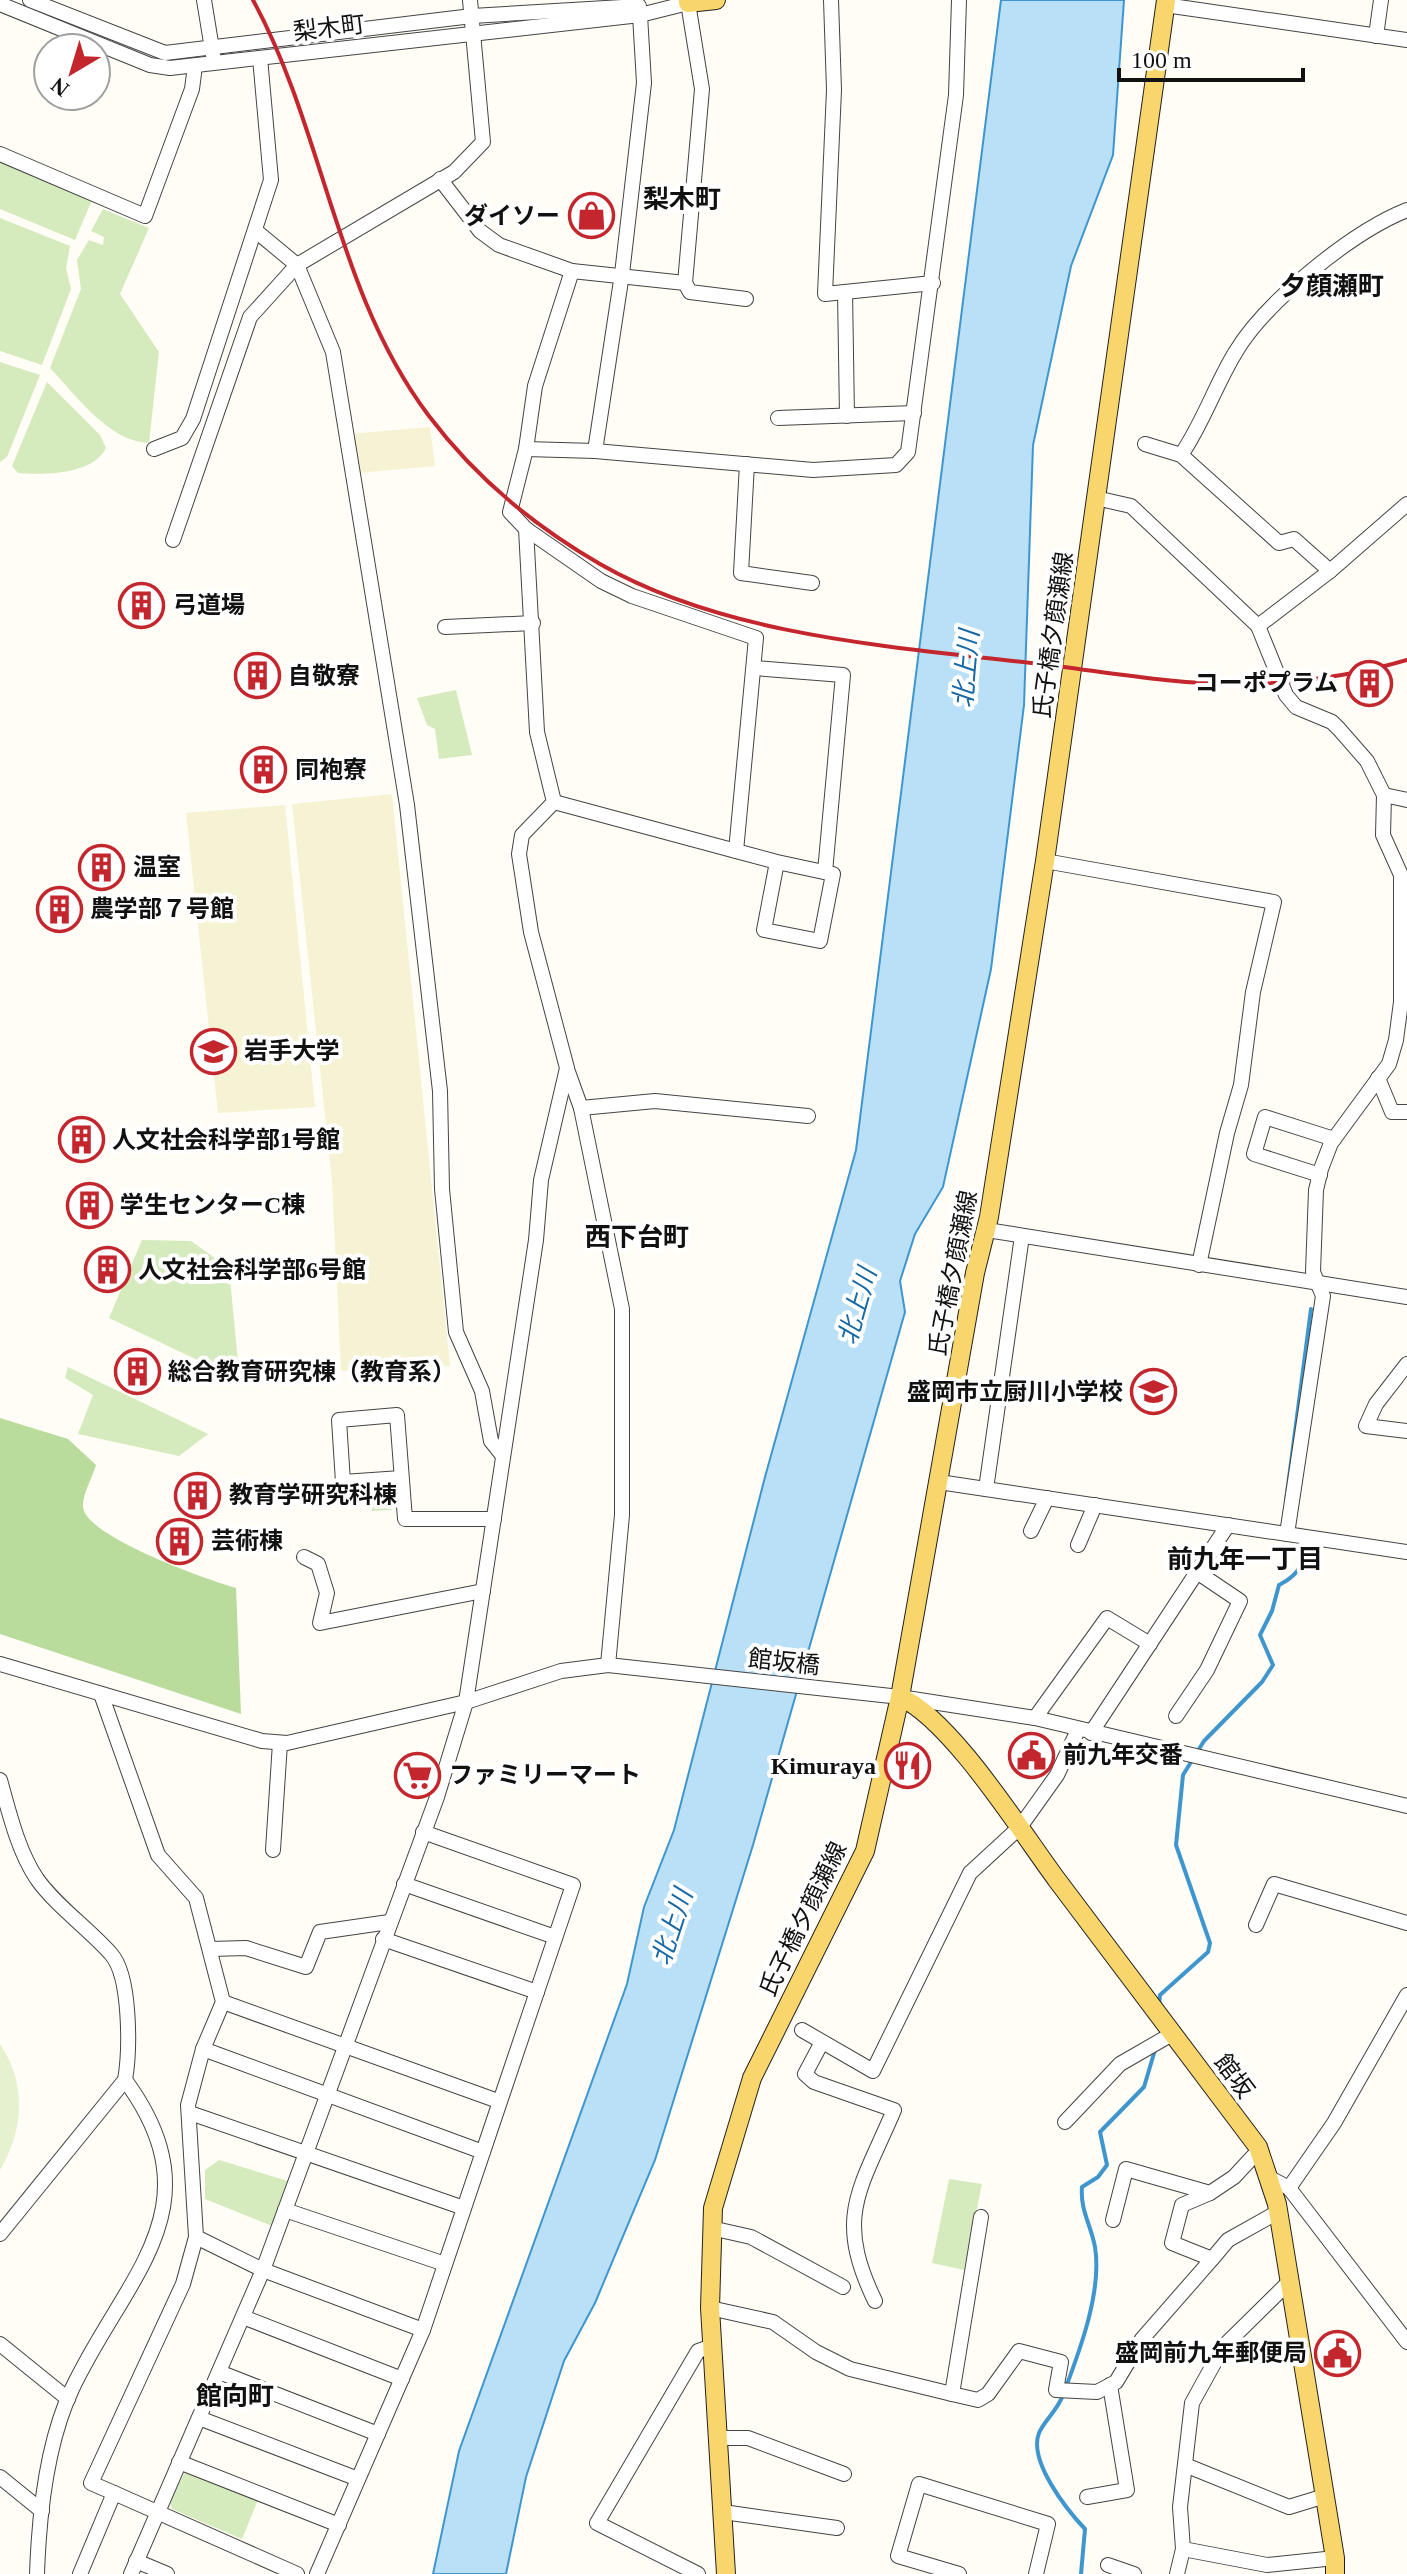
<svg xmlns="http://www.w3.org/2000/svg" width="1407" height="2574" viewBox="0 0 1407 2574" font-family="'Times New Roman','Noto Sans JP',serif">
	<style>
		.farmland { fill: #f6f3d4 }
		.green { fill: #d5ebbd }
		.forest { fill: #b9dc9c }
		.pitch { fill: #e6f2cf }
		.water { fill: #b9e0f7; stroke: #3f96cf; stroke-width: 2 }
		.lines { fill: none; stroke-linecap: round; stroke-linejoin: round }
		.stream { stroke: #3f96cf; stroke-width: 4 }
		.minor-casing { stroke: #444; stroke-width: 16 }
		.major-casing { stroke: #222; stroke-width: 20 }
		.minor { stroke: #fff; stroke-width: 14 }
		.major { stroke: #f9d66b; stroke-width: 18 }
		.rail { stroke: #c4262e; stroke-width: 4 }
		.labels { text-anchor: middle; stroke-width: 8; stroke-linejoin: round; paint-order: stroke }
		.street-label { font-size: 24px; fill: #111; stroke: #fff }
		.poi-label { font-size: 24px; font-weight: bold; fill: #111; stroke: #fff; text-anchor: start }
		.neighbourhood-label { font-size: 26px; font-weight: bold; fill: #111; stroke: #fff }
		.water-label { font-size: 26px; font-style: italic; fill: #1768a6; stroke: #fff }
	</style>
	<rect width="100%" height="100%" fill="#fffdf5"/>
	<g class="farmland">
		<path d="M430 427 435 466 359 473 349 434Z"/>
		<path d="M392 794 450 1366 341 1371 332 1182 292 804Z"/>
		<path d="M285 805 315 1107 218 1113 186 813Z"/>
	</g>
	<g class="green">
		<path d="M0 160 92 200 75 240 0 209Z"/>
		<path d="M103 209 149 228 120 294 159 352 149 443C109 442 76 395 50 368L81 289 77 260 89 240 103 245 104 237 91 231Z"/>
		<path d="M0 218 70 246 66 268 71 289 42 365 0 351Z"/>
		<path d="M0 362 40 375 7 457 0 462Z"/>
		<path d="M47 382 100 435 106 448C93 475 43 475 18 473L12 466Z"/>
		<path d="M456 690 472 755 439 759 435 729 427 725 417 698Z"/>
		<path d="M142 1240 191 1241 229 1268 238 1362 227 1374 109 1318Z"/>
		<path d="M68 1367 208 1434 179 1456 78 1434 93 1395 65 1378Z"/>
		<path d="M372 1489H391L392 1510 372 1511Z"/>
		<path d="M219 2160 288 2181 272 2226 205 2199V2170Z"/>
		<path d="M949 2179 982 2184 964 2270 932 2263Z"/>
		<path d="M191 2471 258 2500 242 2539 172 2509 170 2502 185 2472Z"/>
	</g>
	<path class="forest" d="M0 1418 68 1439 96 1465C93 1476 82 1495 83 1507 86 1537 208 1580 236 1588L241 1714 0 1634Z"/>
	<path class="pitch" d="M0 2044C27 2084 24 2129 0 2170Z"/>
	<path class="water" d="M1001 0H1124L1113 155 1071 266 1033 445 1024 705 991 969 943 1187 915 1234 900 1281 905 1312 753 1845 655 2160 595 2303 564 2361 526 2477 506 2574H433L459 2451 627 1984 644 1907 674 1830 765 1477 856 1150Z"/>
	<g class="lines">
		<g class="stream">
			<path d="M1286 1501 1311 1309"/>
			<path d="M1159 2006 1160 1995 1208 1952 1210 1943 1176 1845 1183 1775 1204 1741 1262 1682 1273 1665 1260 1635 1272 1611 1279 1585C1299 1575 1308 1561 1302 1539"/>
			<path d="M1066 2387C1081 2347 1102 2290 1095 2247 1091 2225 1080 2210 1082 2187L1098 2177 1107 2165 1100 2132 1144 2087 1155 2050"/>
			<path d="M1063 2395C1057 2411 1044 2421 1039 2433 1028 2461 1067 2510 1085 2529L1081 2574"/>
		</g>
		<defs>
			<g id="minor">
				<path d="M30 0 165 53 472 16 639 6"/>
				<path d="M204 0 213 55"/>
				<path d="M831 0 834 90 825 294 933 283"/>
				<path d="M0 4 150 65 170 68 640 15 688 3"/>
				<path d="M1165 5 1407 40"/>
				<path d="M1376 36 1381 0"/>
				<path d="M0 154 145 216 192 89 195 66"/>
				<path d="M440 179 480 231 499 245 572 271"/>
				<path d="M257 232 297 265 333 352 407 805 440 1091 442 1189 456 1332 482 1391 491 1441 503 1456"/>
				<path d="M685 283 690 292 746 299"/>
				<path d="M845 292 847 416"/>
				<path d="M778 418 914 413"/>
				<path d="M1145 444 1181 455 1279 543 1294 539 1330 571"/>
				<path d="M154 449 182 438 193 419 271 180 260 58"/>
				<path d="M526 449 595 451 622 274 644 83 640 15"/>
				<path d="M595 451 813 470 896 465 908 452 956 95 959 0"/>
				<path d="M1181 455C1203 423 1215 386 1235 353 1265 302 1352 232 1407 210"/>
				<path d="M747 464 741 573 812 583"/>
				<path d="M1096 498 1131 506 1258 626 1286 695 1296 707 1332 722 1339 729 1367 761 1384 795 1383 835 1401 875V1002L1396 1040 1389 1064 1331 1143 1321 1169 1316 1190 1313 1272 1323 1296 1287 1534"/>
				<path d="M526 529 601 581 632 596 756 638 736 851 554 802"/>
				<path d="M173 540 250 317 297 265 454 172 483 142 470 0"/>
				<path d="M1258 626 1330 571 1407 504"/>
				<path d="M445 627 533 623"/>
				<path d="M754 668 843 675 825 872"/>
				<path d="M1384 795 1407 800"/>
				<path d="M736 851 777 862 764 930 820 941 833 874 777 862"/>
				<path d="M1045 861 1274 902 1253 992 1241 1085 1227 1133 1199 1265"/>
				<path d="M567 1069 581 1108 655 1101 808 1116"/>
				<path d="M1378 1078 1392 1112H1407"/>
				<path d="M581 1108 622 1309V1515L608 1665"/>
				<path d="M1320 1175 1254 1154 1265 1117 1334 1139"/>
				<path d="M987 1230 1407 1297"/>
				<path d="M1407 1364 1376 1404 1366 1426 1407 1431"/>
				<path d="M401 1478 343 1482 339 1420 397 1415 405 1519H494"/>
				<path d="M939 1482 1407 1552"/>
				<path d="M986 1489 1022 1236"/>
				<path d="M1031 1531 1047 1498"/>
				<path d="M1078 1545 1095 1505"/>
				<path d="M304 1557 318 1564 327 1593 320 1623 483 1591"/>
				<path d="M0 1664 262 1741 287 1743 466 1702 561 1671 608 1665 900 1697 1035 1718 1407 1806"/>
				<path d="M101 1694 158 1855 196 1898 223 2002 203 2049 188 2105 196 2237 183 2284 91 2483 114 2493"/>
				<path d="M1176 1716 1207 1670 1240 1601 1197 1572"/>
				<path d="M1035 1718 1107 1618 1150 1644"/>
				<path d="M1091 1733 1228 1525"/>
				<path d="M0 1780C9 1812 18 1851 37 1879 57 1907 88 1928 111 1954 131 1976 130 2051 125 2080L0 2234"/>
				<path d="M273 1850 280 1743"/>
				<path d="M404 1884 555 1937"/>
				<path d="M1256 1925 1274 1884 1407 1923"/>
				<path d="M383 1939 537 1992"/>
				<path d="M210 1949 246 1948 306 1967 320 1932 389 1922"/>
				<path d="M223 2002 498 2101"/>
				<path d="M802 2030 873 2071 970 1873 1020 1827 1057 1775 1078 1730"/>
				<path d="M822 2042 805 2074 814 2082 894 2110C860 2190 834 2216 875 2301"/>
				<path d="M203 2049 483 2152"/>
				<path d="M190 2113 464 2208"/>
				<path d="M1065 2122 1120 2064 1172 2034"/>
				<path d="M1268 2177 1289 2188 1334 2123 1407 1995"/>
				<path d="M1289 2188 1407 2342"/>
				<path d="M1210 2193 1182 2205 1172 2243 1212 2259 1228 2240 1278 2212"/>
				<path d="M285 2210 445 2264"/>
				<path d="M1113 2220 1126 2169 1210 2193 1234 2177 1259 2150"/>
				<path d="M711 2228 751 2237 843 2287"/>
				<path d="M196 2237 263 2270 423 2330"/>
				<path d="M710 2308 773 2322 816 2352 850 2369 952 2394 981 2217"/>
				<path d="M243 2317 402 2379"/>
				<path d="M0 2344 68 2399"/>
				<path d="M219 2372 378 2434"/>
				<path d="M952 2394 978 2400 988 2394 1019 2351 1061 2362 1056 2390 1097 2392 1116 2382 1142 2339 1212 2259"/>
				<path d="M199 2418 358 2479"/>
				<path d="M719 2438H748L844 2474"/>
				<path d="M179 2462 339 2525"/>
				<path d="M1185 2465 1289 2507 1325 2496"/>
				<path d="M0 2477 42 2511"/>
				<path d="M1087 2497 1127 2490 1110 2385"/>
				<path d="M723 2512 837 2528"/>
				<path d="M1183 2549 1267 2565 1335 2558"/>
				<path d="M136 2561 167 2574"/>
				<path d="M1108 2565 1134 2574"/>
				<path d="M37 2574C39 2514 46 2444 72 2389 125 2276 219 2208 125 2080"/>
				<path d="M80 2574 114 2493 297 2574"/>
				<path d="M131 2574 263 2270 437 1797 466 1702 536 1240 541 1180 567 1068 531 932 519 854 522 835 554 802 537 732 526 529 510 512 526 449 535 386 572 271 685 283 702 89 688 3"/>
				<path d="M317 2574 423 2330 573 1885 423 1832"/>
				<path d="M698 2574 597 2523 698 2351 712 2346"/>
				<path d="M959 2574 898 2556 919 2484 1048 2524 1036 2574"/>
				<path d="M1177 2574 1183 2549 1180 2507 1192 2403 1223 2347 1289 2282"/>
			</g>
			<g id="major">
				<path d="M688 0V3L716 0"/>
				<path d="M900 1697C951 1719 1022 1833 1057 1880 1123 1969 1190 2058 1258 2147L1277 2204 1335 2558V2574"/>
				<path d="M726 2574 710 2308 713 2208 752 2078 865 1851 900 1697 975 1273 989 1217 1045 861 1166 0"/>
			</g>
		</defs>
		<use href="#minor" class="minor-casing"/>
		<use href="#major" class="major-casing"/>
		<use href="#minor" class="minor"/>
		<use href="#major" class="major"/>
		<path class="rail" d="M253 0C325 133 336 293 429 416 475 477 534 526 600 564 727 637 897 647 1040 664 1107 672 1176 685 1243 684 1299 683 1353 676 1407 660"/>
	</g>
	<defs>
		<symbol id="shop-ring" viewBox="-11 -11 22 22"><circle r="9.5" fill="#fff" stroke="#c4262e" stroke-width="1.5"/><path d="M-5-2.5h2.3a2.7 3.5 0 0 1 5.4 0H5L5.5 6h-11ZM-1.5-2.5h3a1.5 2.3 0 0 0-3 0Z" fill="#c4262e"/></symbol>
		<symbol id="building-ring" viewBox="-11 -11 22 22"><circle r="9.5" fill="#fff" stroke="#c4262e" stroke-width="1.5"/><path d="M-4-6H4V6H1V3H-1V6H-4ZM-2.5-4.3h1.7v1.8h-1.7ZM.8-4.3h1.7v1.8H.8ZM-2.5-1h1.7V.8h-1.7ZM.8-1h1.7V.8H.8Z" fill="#c4262e"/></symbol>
		<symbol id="university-ring" viewBox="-11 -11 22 22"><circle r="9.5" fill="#fff" stroke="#c4262e" stroke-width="1.5"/><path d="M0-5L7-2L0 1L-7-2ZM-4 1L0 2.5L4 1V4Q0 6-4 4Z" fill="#c4262e"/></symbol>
		<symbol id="school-ring" viewBox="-11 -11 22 22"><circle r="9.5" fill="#fff" stroke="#c4262e" stroke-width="1.5"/><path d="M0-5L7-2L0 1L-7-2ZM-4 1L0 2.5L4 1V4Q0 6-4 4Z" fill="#c4262e"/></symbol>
		<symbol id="civic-ring" viewBox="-11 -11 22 22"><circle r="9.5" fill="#fff" stroke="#c4262e" stroke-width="1.5"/><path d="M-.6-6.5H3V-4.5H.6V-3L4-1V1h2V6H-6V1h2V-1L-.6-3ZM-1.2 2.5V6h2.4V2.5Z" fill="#c4262e"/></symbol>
		<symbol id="restaurant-ring" viewBox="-11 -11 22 22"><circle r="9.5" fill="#fff" stroke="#c4262e" stroke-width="1.5"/><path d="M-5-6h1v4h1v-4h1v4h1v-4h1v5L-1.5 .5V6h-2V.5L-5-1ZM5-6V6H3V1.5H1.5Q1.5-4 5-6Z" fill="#c4262e"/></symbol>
		<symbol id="supermarket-ring" viewBox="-11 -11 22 22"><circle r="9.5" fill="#fff" stroke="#c4262e" stroke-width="1.5"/><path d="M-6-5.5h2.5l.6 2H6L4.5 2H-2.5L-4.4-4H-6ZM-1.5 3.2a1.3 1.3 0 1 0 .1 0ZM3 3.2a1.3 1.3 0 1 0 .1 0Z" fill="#c4262e"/></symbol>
	</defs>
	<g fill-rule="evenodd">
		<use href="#shop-ring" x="566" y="190" width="51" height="51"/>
		<use href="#building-ring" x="116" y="580" width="51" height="51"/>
		<use href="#building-ring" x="232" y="650" width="51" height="51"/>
		<use href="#building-ring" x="1344" y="658" width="51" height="51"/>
		<use href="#building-ring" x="238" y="744" width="51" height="51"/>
		<use href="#building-ring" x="76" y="842" width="51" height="51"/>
		<use href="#building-ring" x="34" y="884" width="51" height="51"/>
		<use href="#university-ring" x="188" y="1026" width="51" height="51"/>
		<use href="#building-ring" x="56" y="1114" width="51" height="51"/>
		<use href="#building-ring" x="64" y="1180" width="51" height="51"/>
		<use href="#building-ring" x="82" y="1244" width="51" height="51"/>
		<use href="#building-ring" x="112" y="1346" width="51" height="51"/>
		<use href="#school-ring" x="1128" y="1366" width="51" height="51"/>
		<use href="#building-ring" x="172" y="1470" width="51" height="51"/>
		<use href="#building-ring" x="154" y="1516" width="51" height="51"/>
		<use href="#civic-ring" x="1006" y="1730" width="51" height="51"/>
		<use href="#restaurant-ring" x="882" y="1740" width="51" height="51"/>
		<use href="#supermarket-ring" x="392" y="1750" width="51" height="51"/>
		<use href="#civic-ring" x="1312" y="2328" width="51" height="51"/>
	</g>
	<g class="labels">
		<g class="street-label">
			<text transform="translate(329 28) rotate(-7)" y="8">梨木町</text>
			<text transform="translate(1053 635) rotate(-82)" y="8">氏子橋夕顔瀬線</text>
			<text transform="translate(953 1273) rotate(-79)" y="8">氏子橋夕顔瀬線</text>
			<text transform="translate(784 1662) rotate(6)" y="8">館坂橋</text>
			<text transform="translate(803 1919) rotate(-64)" y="8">氏子橋夕顔瀬線</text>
			<text transform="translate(1234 2076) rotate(53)" y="8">館坂</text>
		</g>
		<g class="poi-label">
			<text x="560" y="224" text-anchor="end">ダイソー</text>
			<text x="173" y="613">弓道場</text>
			<text x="288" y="684">自敬寮</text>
			<text x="1338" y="691" text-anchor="end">コーポプラム</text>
			<text x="295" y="778">同袍寮</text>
			<text x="133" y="875">温室</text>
			<text x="90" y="917">農学部７号館</text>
			<text x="244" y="1059">岩手大学</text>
			<text x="112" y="1148">人文社会科学部1号館</text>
			<text x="120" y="1213">学生センターC棟</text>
			<text x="138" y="1278">人文社会科学部6号館</text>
			<text x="168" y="1380">総合教育研究棟（教育系）</text>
			<text x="1123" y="1400" text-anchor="end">盛岡市立厨川小学校</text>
			<text x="229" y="1503">教育学研究科棟</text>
			<text x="211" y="1549">芸術棟</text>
			<text x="1063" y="1763">前九年交番</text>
			<text x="876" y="1774" text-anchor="end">Kimuraya</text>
			<text x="449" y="1783">ファミリーマート</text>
			<text x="1307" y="2361" text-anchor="end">盛岡前九年郵便局</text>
		</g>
		<g class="neighbourhood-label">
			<text x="682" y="208">梨木町</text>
			<text x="1332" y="295">夕顔瀬町</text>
			<text x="637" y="1246">西下台町</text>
			<text x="1245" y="1568">前九年一丁目</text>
			<text x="235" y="2405">館向町</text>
		</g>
		<g class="water-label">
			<text transform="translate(966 669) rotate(-85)" y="9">北上川</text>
			<text transform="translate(857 1306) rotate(-74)" y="9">北上川</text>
			<text transform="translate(672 1927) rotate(-72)" y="9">北上川</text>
		</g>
	</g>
	<g transform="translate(72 72) rotate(218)"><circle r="38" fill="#ffffff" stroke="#a0a0a0" stroke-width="2"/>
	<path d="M0-6L14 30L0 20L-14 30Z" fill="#c4262e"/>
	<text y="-12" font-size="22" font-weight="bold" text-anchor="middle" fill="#111111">N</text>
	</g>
	<path d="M1119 68v12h184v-12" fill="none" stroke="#111111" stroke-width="4"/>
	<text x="1131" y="68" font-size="24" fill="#111111" stroke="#ffffff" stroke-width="6" paint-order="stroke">100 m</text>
</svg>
